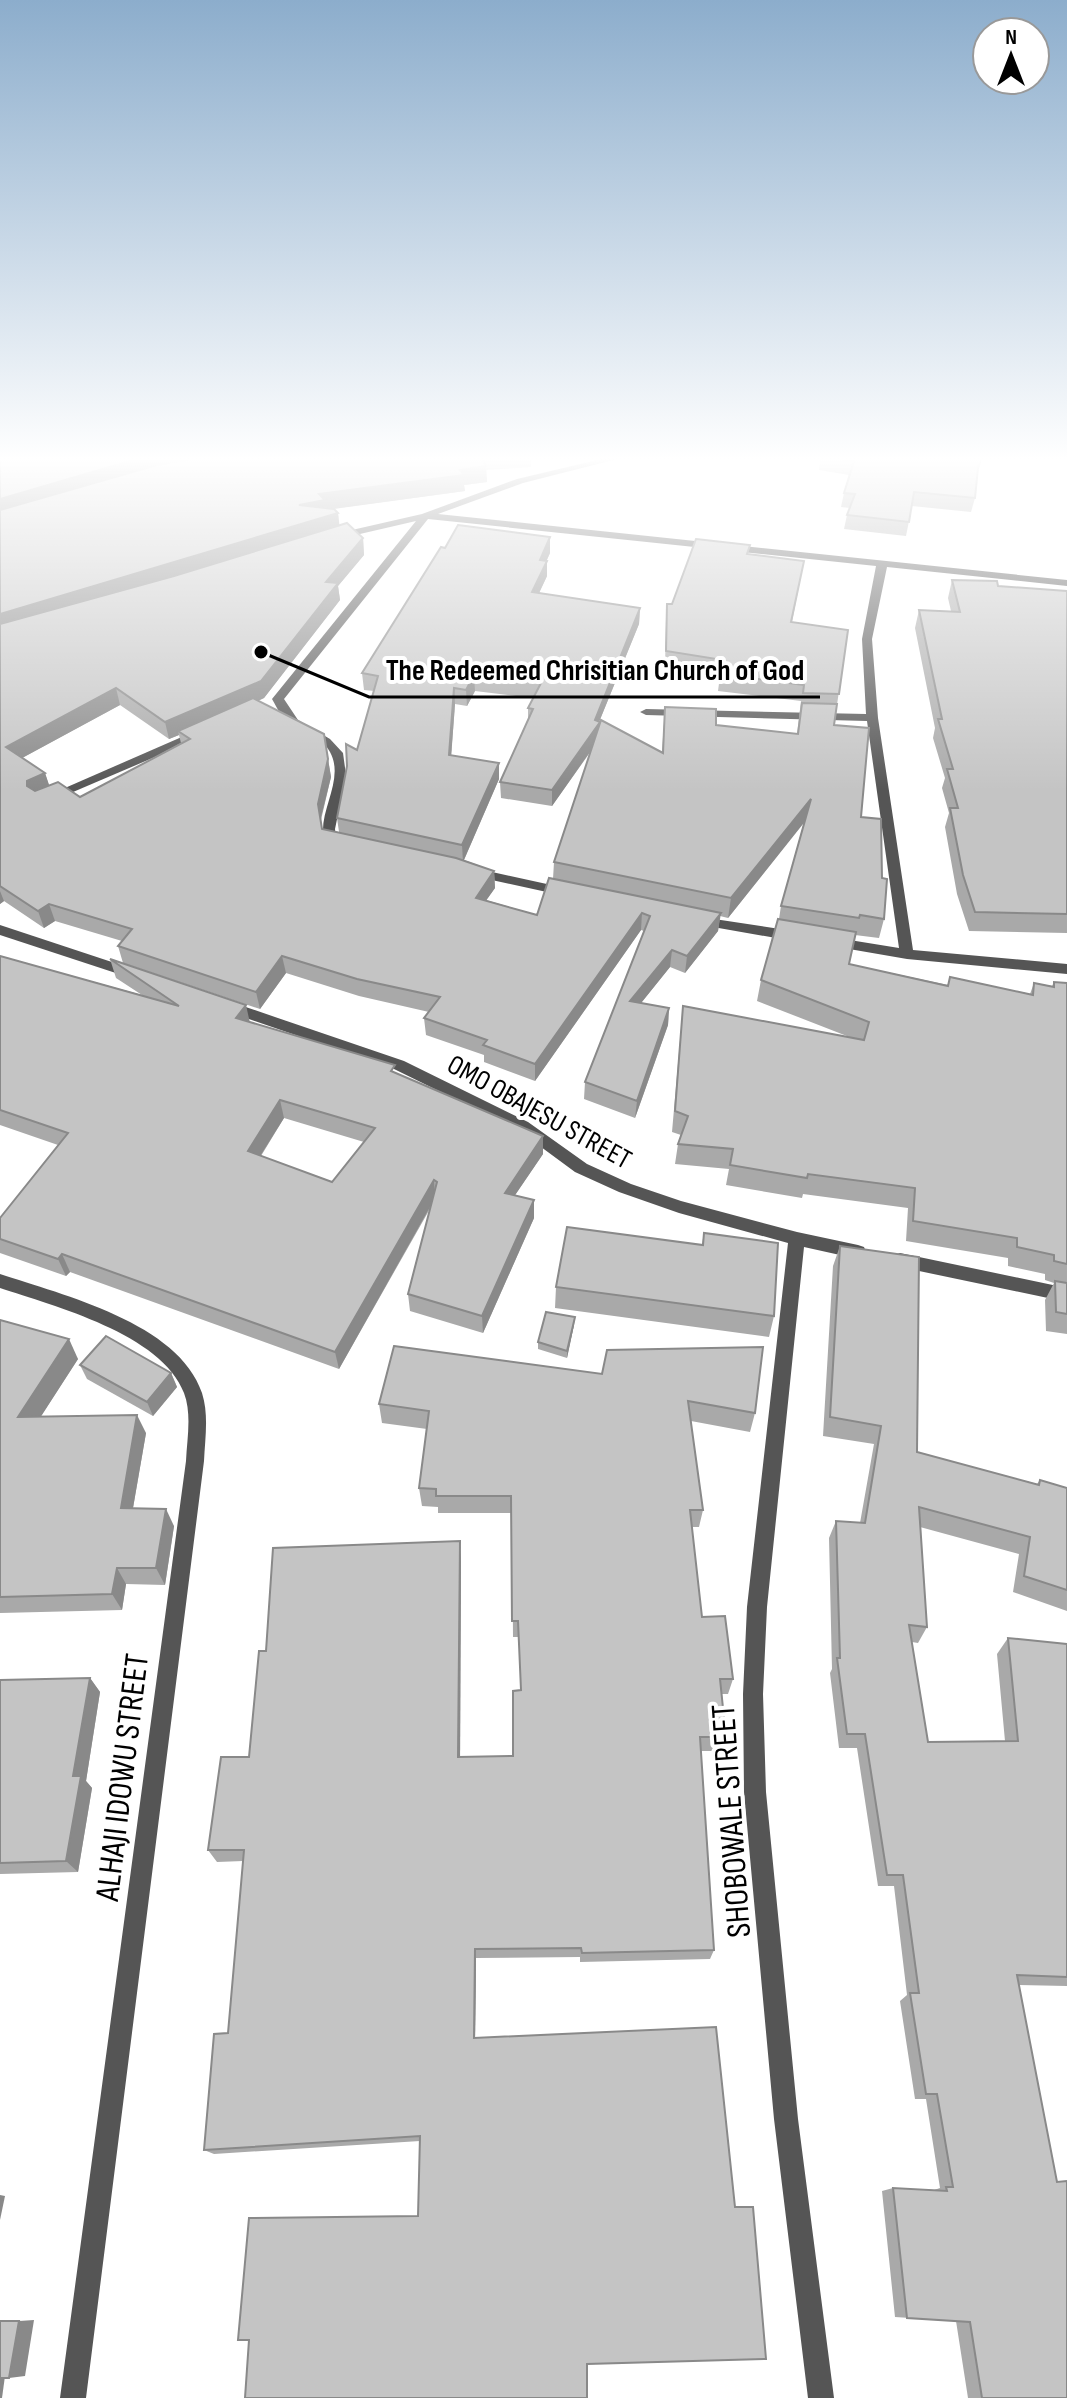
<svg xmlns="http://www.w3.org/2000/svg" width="1067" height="2398" viewBox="0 0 1067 2398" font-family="'Sofia Sans Condensed',sans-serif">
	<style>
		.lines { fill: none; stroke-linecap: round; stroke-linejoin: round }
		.minor { fill: #555; fill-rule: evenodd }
		.wall { fill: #a9a9a9; fill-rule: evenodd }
		.shaded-wall { fill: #898989 }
		.building { fill: #c4c4c4; stroke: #898989; stroke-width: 2; fill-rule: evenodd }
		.labels { text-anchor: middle; stroke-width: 8; stroke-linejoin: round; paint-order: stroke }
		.street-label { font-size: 28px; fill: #000; stroke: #fff }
		.near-street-label { font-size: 34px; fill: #000; stroke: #fff }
		.leader { fill: none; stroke: #000; stroke-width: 3 }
		.callout-dot { fill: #000; stroke: #fff; stroke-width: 3 }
		.callout-label { font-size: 30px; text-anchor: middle; font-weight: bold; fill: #000; stroke: #fff; stroke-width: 8; stroke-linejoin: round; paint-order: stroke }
	</style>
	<rect width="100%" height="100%" fill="#fff"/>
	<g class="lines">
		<g class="minor">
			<path d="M614 456H629L523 483 438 514 1067 580V586L887 567 872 639 878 718 913 950 1067 964V974L907 959 826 945 824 942 826 939 831 937 899 948 867 721 646 715 640 712 646 709 866 714 862 639 876 566 428 519 284 699 298 720 330 739 343 753 346 775 335 829 336 838 344 843 338 847 325 843C315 814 346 781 330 752 324 739 305 737 294 729 284 721 278 710 272 699L416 521 334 540 329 537 330 535 422 514 517 479Z"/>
			<path d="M200 729 206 733 204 736 52 801H44L42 798Z"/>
			<path d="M474 868 565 888 572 892 565 896 469 875 467 872Z"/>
			<path d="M701 917 793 931 800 936 793 941 696 924V918Z"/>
			<path d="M0 925 139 971 141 974 134 979 0 935Z"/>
			<path d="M228 1001 404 1061 528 1122 587 1164 631 1184 681 1201 797 1232 858 1245 864 1247 866 1252 864 1257 858 1259 804 1247 767 1607 763 1694 766 1792 798 2119 834 2398H808L774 2119 744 1792 743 1694 747 1607 788 1243 679 1213 619 1192 575 1172 518 1130 394 1069 223 1010 221 1006 223 1002Z"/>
			<path d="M900 1253 1067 1288V1302L900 1267 894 1265 892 1260 894 1255Z"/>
			<path d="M0 1274C63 1295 179 1323 202 1393 209 1415 205 1439 204 1461L86 2398H60L186 1461C187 1439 192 1414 184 1393 162 1334 54 1306 0 1288Z"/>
		</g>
	</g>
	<g class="wall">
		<path d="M0 456H531V467L486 470 487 482 464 485 465 491 331 509 338 513 339 526 363 538 364 555 338 586 340 600 264 698 258 701 328 759 331 777 321 820 322 829 339 832 337 818 374 691 364 690 362 673 445 548 550 537V553L547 560V576L539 593 640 608 639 624 599 722 662 752 665 707 716 725 797 734 801 701 718 691 720 676 665 667 666 620 667 604H672L749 554 804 561 792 622 848 630 834 725 861 817 882 878 884 919 879 938 855 935 849 964 948 985 950 977 1030 994 1034 983 1052 986 1054 982 1067 983V1334L1046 1331 1045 1300 1054 1283 1045 1280V1274L1008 1266V1258L906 1241 908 1208 803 1194 802 1198 726 1185 729 1169 675 1164 678 1144 681 1135 672 1132 683 1006 852 1038 757 1001 761 980 779 919 781 906 804 822 728 918 720 916 718 931 685 973 670 967 641 1003 669 1008 668 1025 635 1118 584 1099 585 1082 644 931 641 930 535 1081 484 1062V1055L426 1035 424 1018 429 1012 359 996 286 973 260 1009 123 963 118 946 122 941 55 921 44 928 4 901 0 904ZM475 691 533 698 528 708V719L500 782 501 798 552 806 591 751 554 862 553 879 537 915 486 900 495 888 494 871 464 860 499 779V763L451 756 455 704 467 706ZM120 705 169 739 179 735 181 743 80 797 49 785 45 773 22 758Z"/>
		<path d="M821 456H983L977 473 975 498 971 512 912 506 906 536 844 529 847 515 850 508 841 507 844 493 849 475 819 470Z"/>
		<path d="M952 580 998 586 1067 591V933L969 931 957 894 945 827 949 813 942 788 945 778 933 738 935 728 915 628 919 610 951 611 948 598Z"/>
		<path d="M0 956 142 995 116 978 110 959 250 1022 396 1074 543 1136V1154L515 1195 534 1218 483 1333 410 1311 408 1294 431 1207 339 1369 70 1272 66 1276 0 1253V1218L58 1145 0 1125ZM284 1118 364 1142 332 1182 261 1156Z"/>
		<path d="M704 1233 774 1316 769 1337 555 1308 556 1287 702 1244Z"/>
		<path d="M840 1246 917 1452 1037 1484 1040 1480 1067 1488V1611L1013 1592 1019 1554 920 1527 927 1627 918 1643 912 1642 928 1742 1005 1741 997 1654 1008 1638 1067 1644V1986L1019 1985 1067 2398H968L956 2321 895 2317 882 2191 893 2188 934 2190 940 2188 926 2099H915L900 2001 907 1995 894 1886H878L857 1748H839L830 1673 832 1669 829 1538 836 1521 860 1523 874 1444 823 1436 833 1266Z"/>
		<path d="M0 1320 78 1359 41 1416 146 1433 133 1508 174 1526 165 1585 126 1584 122 1610 0 1613Z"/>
		<path d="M574 1325 567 1358 538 1349V1342Z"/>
		<path d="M394 1346 755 1413 750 1432 691 1421 703 1510 699 1527H692L702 1617 733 1679 728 1694H722L726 1737 721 1751H701L714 1950 710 1959 580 1962V1957L476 1958 475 2038 418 2216 420 2141 214 2154 204 2150 228 2033 243 1861 217 1862 208 1850 249 1757 266 1651 461 1558 460 1757 513 1756 521 1690 519 1637H513L512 1513H438V1507L422 1506 419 1488 427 1429 382 1423 379 1404Z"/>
		<path d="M80 1365 171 1373 177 1387 153 1416 87 1379Z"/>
		<path d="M90 1678 100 1692 86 1781 92 1788 78 1872 0 1874V1680Z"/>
	</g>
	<g class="shaded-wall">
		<path d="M147 456H218L0 516V499Z"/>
		<path d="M486 466 487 482 464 485 465 491 326 510 299 505 319 494Z"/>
		<path d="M338 513 340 530 0 632V614Z"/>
		<path d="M550 537V553L539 576 540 560Z"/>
		<path d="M363 538 364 555 338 586 340 600 264 698 182 734 178 731 179 735 169 739 165 722 326 582Z"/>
		<path d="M547 561V576L532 608V592Z"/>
		<path d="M640 608 639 624 599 722V739L552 806V790L595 720Z"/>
		<path d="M474 675 475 691 467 706 466 690Z"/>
		<path d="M116 688 120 705 11 764 6 747Z"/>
		<path d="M454 688 455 704 450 772 449 755Z"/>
		<path d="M328 759 331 777 320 821 318 804Z"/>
		<path d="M499 763V779L463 862 462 845Z"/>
		<path d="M45 773 51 791 32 804 27 786V781Z"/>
		<path d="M811 799 807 819 728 918 731 898Z"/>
		<path d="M494 871 495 888 476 915V898Z"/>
		<path d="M0 891 4 901 0 904Z"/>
		<path d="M49 904 55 921 44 928 38 911Z"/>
		<path d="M642 913 641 930 535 1081V1064Z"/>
		<path d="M721 913 718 931 685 973 687 956Z"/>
		<path d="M672 950 670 967 629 1018 630 1001Z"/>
		<path d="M282 956 286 973 260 1009 256 992Z"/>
		<path d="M246 1005 250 1023 236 1018Z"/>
		<path d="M669 1008 668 1025 635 1118 637 1101Z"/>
		<path d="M280 1100 284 1118 252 1169 248 1151Z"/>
		<path d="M543 1136V1154L505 1210V1193Z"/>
		<path d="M434 1180 435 1198 339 1369 335 1352Z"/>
		<path d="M534 1200V1218L483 1333 482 1316Z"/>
		<path d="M62 1254 70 1272 66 1276 58 1259Z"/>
		<path d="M575 1317 574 1325 567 1358V1351Z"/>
		<path d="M69 1339 78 1359 29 1435 18 1417Z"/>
		<path d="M171 1373 177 1387 153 1416 147 1402Z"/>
		<path d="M137 1415 146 1433 130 1525 121 1508Z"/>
		<path d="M166 1509 174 1526 165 1585 156 1568Z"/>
		<path d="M460 1541 461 1558 460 1770 458 1757Z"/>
		<path d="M117 1568 126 1584 122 1610 112 1594Z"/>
		<path d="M90 1678 100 1692 86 1781 92 1788 78 1872 66 1861 73 1776Z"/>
		<path d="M475 1949 476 1958 475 2045 474 2038Z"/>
		<path d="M0 2195 5 2196 0 2220Z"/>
		<path d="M34 2320 25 2376 9 2378 19 2321Z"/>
		<path d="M5 2376 2 2398H0V2377Z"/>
	</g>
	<g class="building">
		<path d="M0 456H147L0 499Z"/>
		<path d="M208 456H480L486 466 460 470 464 475 319 494 325 500 299 505 334 509 338 513 0 614V510L157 465Z"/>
		<path d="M821 456H982L978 468 975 498 914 492 909 522 847 515 855 494 844 493 854 461Z"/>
		<path d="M347 523 363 538 326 582 338 583 261 681 165 722 116 688 6 747 45 773 27 781V786L35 791 58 782 80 797 190 739 178 731 253 698 324 734 328 759 318 804 322 829 456 858 494 871 476 898 537 915 549 878 721 913 687 956 672 950 630 1001 669 1008 637 1101 585 1082 650 916 642 913 535 1064 483 1045 487 1040 424 1018 440 997 357 979 282 956 256 992 118 946 132 929 49 904 38 911 0 886V624L174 576Z"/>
		<path d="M458 525 550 537 540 560 547 561 532 592 640 608 595 720 600 722 552 790 500 782 533 709 528 708 541 683 474 675 466 690 454 688 449 755 499 763 462 845 337 818 347 766 346 744 357 750 378 676 362 673 441 547 445 548Z"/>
		<path d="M696 539 750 545 747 554 804 561 791 622 848 630 839 694 803 693 804 685 720 674 723 660 666 651 667 604H672Z"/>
		<path d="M952 580 997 581 998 586 1067 591V914L975 912 963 875 950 808H958L947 769H953L938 719H942L919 610 960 612Z"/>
		<path d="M802 703 837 704 834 725 869 728 861 817 881 819 882 878 887 879 884 919 860 915 859 918 781 906 811 799 731 898 554 862 601 720 663 753 665 707 716 709V725L798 734Z"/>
		<path d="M778 919 856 932 849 964 948 986 950 977 1033 995 1034 983 1054 987V982L1067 983V1264L1054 1261V1255L1017 1247V1238L913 1221 915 1188 808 1174 807 1178 730 1165 733 1149 678 1144 688 1116 675 1111 683 1006 864 1040 869 1022 761 980Z"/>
		<path d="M0 956 179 1006 110 959 246 1005 236 1018 395 1065 391 1071 543 1136 505 1193 534 1200 482 1316 408 1294 437 1182 434 1180 335 1352 62 1254 58 1259 0 1239V1218L68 1133 0 1110ZM280 1100 375 1128 332 1182 248 1151Z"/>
		<path d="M567 1227 703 1245 704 1233 778 1243 774 1316 556 1287Z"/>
		<path d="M840 1246 919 1257 917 1452 1039 1485 1040 1480 1067 1488V1590L1024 1576 1030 1537 919 1507 927 1627 909 1625 928 1742 1018 1741 1008 1638 1067 1644V1977L1017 1975 1057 2182 1067 2181V2398H982L970 2322 907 2318 893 2188 947 2191 946 2187H953L937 2094H926L910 1993H919L903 1875H887L865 1734H847L837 1658H840L836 1521 865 1523 881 1426 830 1417Z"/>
		<path d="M1055 1281 1067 1283V1314L1056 1312Z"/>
		<path d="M546 1312 575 1317 567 1351 538 1342Z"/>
		<path d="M0 1320 69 1339 18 1417 137 1415 121 1508 166 1509 156 1568H117L112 1594 0 1597Z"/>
		<path d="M106 1336 171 1373 147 1402 80 1365Z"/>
		<path d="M394 1346 602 1374 607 1350 763 1347 755 1413 688 1401 703 1510H690L702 1617 725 1616 733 1679H720L726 1737H700L714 1950 582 1953 581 1948 475 1949 474 2038 716 2027 735 2207H753L766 2359 587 2364V2398H245L249 2340H238L249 2218 418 2216 420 2136 204 2150 214 2034 228 2033 244 1850H208L221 1757H249L259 1651H266L273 1548 460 1541 458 1757 513 1756V1691L521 1690 518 1621H512L511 1496H436V1489L419 1488 429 1411 379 1404Z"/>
		<path d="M90 1678 73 1776H81L66 1861 0 1863V1680Z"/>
		<path d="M0 2321H19L9 2378H0Z"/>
	</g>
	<linearGradient id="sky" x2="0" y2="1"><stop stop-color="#8cadcc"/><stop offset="0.58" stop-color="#fff"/><stop offset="1" stop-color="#fff" stop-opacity="0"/></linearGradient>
	<rect width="1067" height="791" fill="url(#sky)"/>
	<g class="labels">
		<g class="street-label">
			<text transform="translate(540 1111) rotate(29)" y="10">OMO OBAJESU STREET</text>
		</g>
		<g class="near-street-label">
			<text transform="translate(121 1777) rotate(-83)" y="12">ALHAJI IDOWU STREET</text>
			<text transform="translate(730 1821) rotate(-94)" y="12">SHOBOWALE STREET</text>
		</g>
	</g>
	<path class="leader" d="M261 652L369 697H820"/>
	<circle class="callout-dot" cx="261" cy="652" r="8"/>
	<g class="callout-label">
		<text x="595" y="680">The Redeemed Chrisitian Church of God</text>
	</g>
	<g transform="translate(1011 56)"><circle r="38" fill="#ffffff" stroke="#999999" stroke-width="2"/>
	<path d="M0-6L14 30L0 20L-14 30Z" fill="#000000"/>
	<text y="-12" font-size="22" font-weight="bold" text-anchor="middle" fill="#000000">N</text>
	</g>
</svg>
